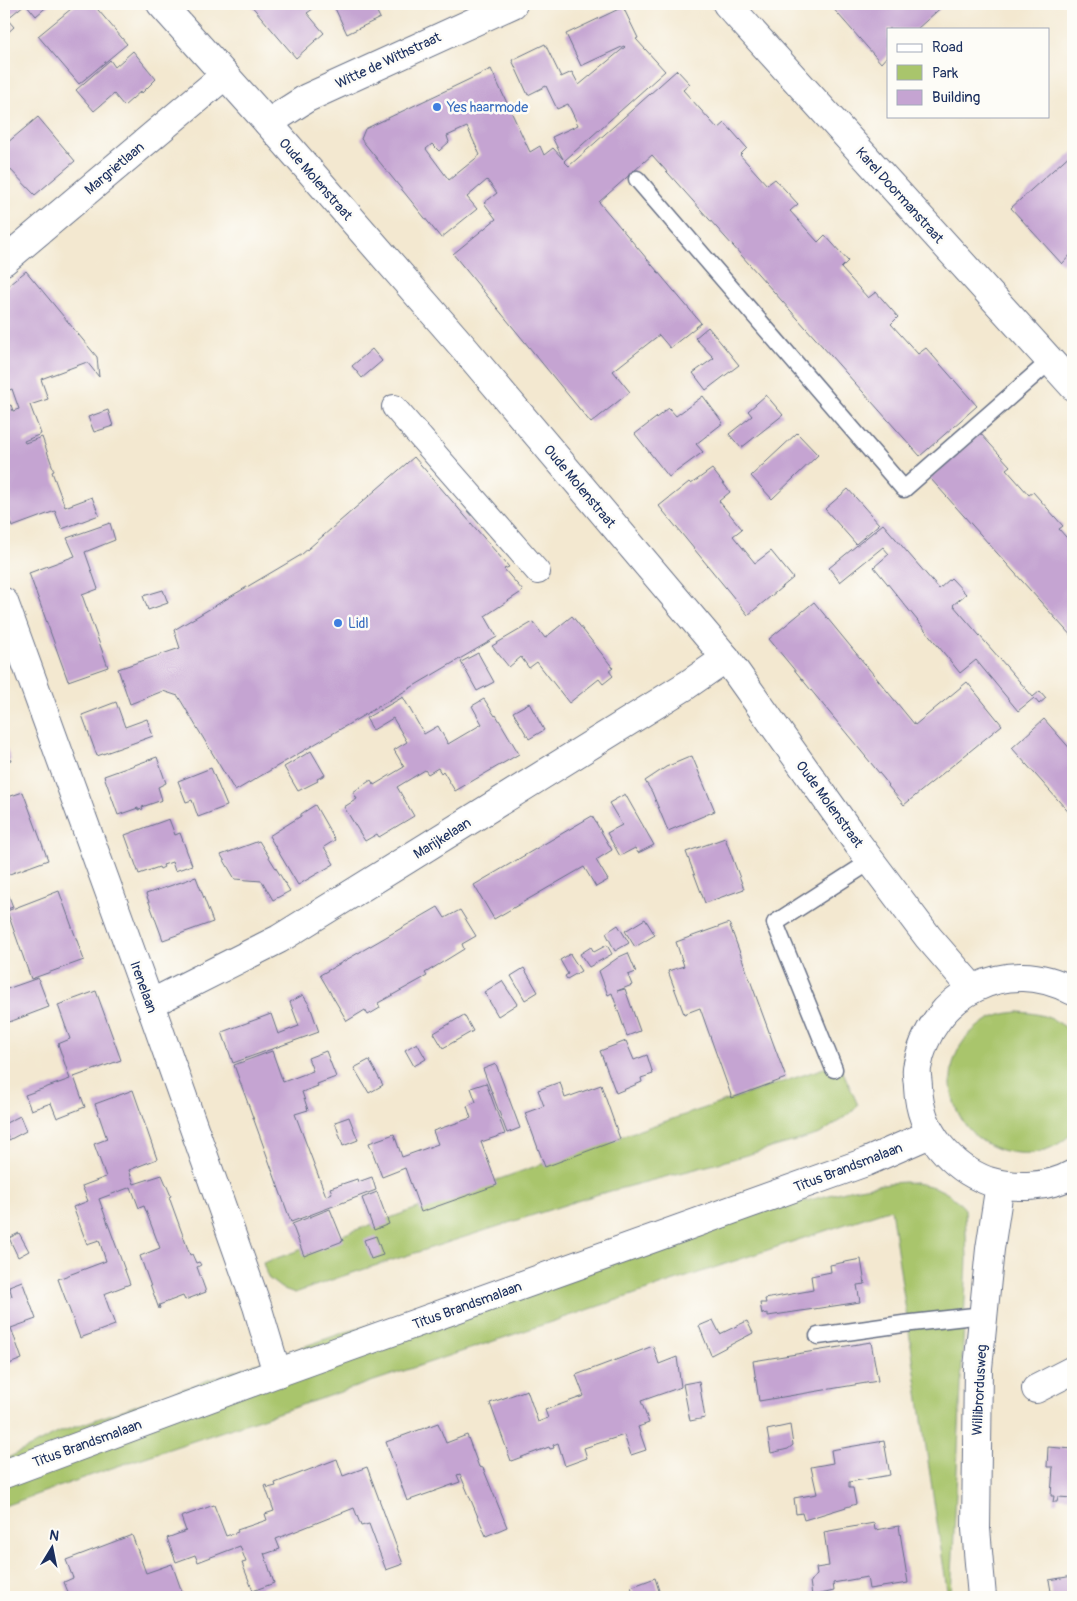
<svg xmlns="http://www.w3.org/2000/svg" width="1077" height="1601" viewBox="0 0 1077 1601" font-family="Pangolin,sans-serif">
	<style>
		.green { fill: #a9c56c; stroke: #627a65 }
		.building { fill: #c5a4d2; fill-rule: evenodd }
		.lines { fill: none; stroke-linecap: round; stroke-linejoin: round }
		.service-casing { stroke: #677086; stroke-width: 19 }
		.pedestrian-casing { stroke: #677086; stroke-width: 26 }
		.minor-casing { stroke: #677086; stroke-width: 30 }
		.service { stroke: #fff; stroke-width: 16 }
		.pedestrian { stroke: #fff; stroke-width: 24 }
		.minor { stroke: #fff; stroke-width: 28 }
		.shop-dot { fill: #3f7fe0; stroke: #fdfcf7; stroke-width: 2 }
		.labels { text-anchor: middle; stroke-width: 5; stroke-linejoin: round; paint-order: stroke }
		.street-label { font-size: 14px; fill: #1b2f5e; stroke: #fdfcf7 }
		.shop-label { font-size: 14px; fill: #366cbe; stroke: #fdfcf7; text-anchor: start }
	</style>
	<rect width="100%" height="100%" fill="#fdfcf7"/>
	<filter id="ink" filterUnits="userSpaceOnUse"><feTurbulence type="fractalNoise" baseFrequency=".02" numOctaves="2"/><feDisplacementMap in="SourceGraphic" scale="10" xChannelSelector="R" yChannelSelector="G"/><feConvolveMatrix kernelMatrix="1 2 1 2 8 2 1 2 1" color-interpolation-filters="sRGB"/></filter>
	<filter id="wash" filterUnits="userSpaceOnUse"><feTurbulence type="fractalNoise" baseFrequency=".0096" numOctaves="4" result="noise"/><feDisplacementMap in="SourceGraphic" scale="20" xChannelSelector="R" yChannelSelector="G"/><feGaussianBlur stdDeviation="1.12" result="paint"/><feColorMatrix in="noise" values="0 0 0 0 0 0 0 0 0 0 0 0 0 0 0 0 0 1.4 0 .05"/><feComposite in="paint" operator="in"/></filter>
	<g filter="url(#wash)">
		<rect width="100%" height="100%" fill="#f3e8d0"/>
		<g class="green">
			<path d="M1018 1012C1040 1013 1057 1018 1073 1034V1132C1059 1147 1039 1155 1018 1153 947 1148 925 1054 988 1020 997 1015 1007 1013 1018 1012Z"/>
			<path d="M839 1063 858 1105 852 1112 820 1134 715 1164 599 1194 340 1277 295 1293 281 1288 268 1278 263 1263 598 1144Z"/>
			<path d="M905 1182C930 1184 948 1189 965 1209L967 1259 951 1597H948L891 1209 112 1468 4 1506V1460L60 1432 337 1335 613 1250 853 1189 889 1183Z"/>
		</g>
		<g id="blocks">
			<g class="building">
				<path d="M4 4H25L7 19 14 27 4 36Z"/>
				<path d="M26 4H50L36 16Z"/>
				<path d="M77 4H93L127 44 79 84 38 36Z"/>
				<path d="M250 4H320L307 13 324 33 296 58Z"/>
				<path d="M333 4H373L380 18 347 34Z"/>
				<path d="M834 4H945L917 29H888V55L881 63 831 6Z"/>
				<path d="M623 7 638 38 636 39 665 71 564 161 569 166 677 70 690 84 683 90 718 129 725 123 747 148 740 155 767 185 775 179 798 204 790 211 818 242 825 235 848 261 841 268 868 298 876 292 898 317 891 324 918 354 926 348 977 406 920 456 652 155 599 202 701 323 670 348 659 335 613 371 630 392 591 423 453 254 496 219 484 203 497 193 487 180 467 197 477 209 441 238 361 139 365 129 491 69 530 152 540 146 544 155 553 148 563 159 552 137 578 125 568 104 557 109 546 86 528 95 512 60 545 44 561 77 572 72 579 85 625 47 624 46 581 66 566 34ZM467 127 480 155 449 180 426 149 432 144 439 151 449 142 447 136Z"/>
				<path d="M133 51 156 79 142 93 141 91 124 106 114 94 94 111 76 90 110 60 115 67Z"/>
				<path d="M38 117 75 161 35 195 4 163V140L7 143Z"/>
				<path d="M1073 152V252L1062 264 1011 208Z"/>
				<path d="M26 271 97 357 99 377 87 362 41 379 48 399 30 405 41 434 24 441 25 443 42 437 54 471 52 472 65 507 92 497 99 515 62 529 55 511 12 527 4 506V408L11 405 13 411 19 409 12 389 4 392V289Z"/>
				<path d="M708 327 739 365 706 390 693 373 714 358 695 338Z"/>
				<path d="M372 349 382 361 362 378 352 366Z"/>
				<path d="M766 395 783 415 741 448 729 434 752 416 748 411Z"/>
				<path d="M703 396 723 423 696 444 703 452 669 477 635 434 669 408 676 416Z"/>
				<path d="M108 410 113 426 94 432 88 417Z"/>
				<path d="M797 433 818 455 772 499 751 476Z"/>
				<path d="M980 433 1010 466 1006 469 1029 495 1033 492 1063 526 1059 529 1073 545V638L930 478Z"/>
				<path d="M414 457 509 567 504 569 523 591 485 616 497 637 235 791 178 696 163 691 130 704 118 669 180 648 174 630 301 555Z"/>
				<path d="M712 469 730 492 719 501 742 529 733 536 755 563 771 551 793 578 748 615 659 506 689 482 691 484Z"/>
				<path d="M848 489 879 524 856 544 825 509Z"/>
				<path d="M110 523 115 540 85 552 98 589 82 595 108 667 68 681 29 573 75 556 67 538Z"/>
				<path d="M883 524 939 589 951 578 966 594 953 605 1033 697 1040 691 1046 698 1039 704 1034 698 1018 711 976 660 960 673 874 567 889 554 883 547 840 582 829 568Z"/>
				<path d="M163 590 168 603 148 610 143 596Z"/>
				<path d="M814 602 915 725 967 682 1002 725 904 805 888 786 889 785 769 639Z"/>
				<path d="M572 616 613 668 609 671 613 676 603 684 599 679 569 703 537 662 529 668 521 657 509 667 492 646 533 622 545 638Z"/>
				<path d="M478 653 494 682 477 691 461 662Z"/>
				<path d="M403 697 424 734 438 726 448 744 482 724 472 706 484 699 495 716 496 715 519 754 455 791 443 771 441 773 438 768 428 774 425 770 397 787 414 816 379 837 377 834 365 841 344 807 357 799 353 792 371 780 374 785 404 767 394 750 407 742 393 718 373 730 366 718Z"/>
				<path d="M116 702 125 727 147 719 153 736 97 756 82 715Z"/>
				<path d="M529 703 544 730 529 739 513 712Z"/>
				<path d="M1044 719 1073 752V817L1012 748Z"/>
				<path d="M4 741 11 760 4 762Z"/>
				<path d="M311 751 325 775 317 779 318 781 298 791 284 767Z"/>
				<path d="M692 756 715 811 668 831 652 792 645 781 666 767Z"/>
				<path d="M157 757 166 783 158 787 162 800 142 807 143 809 138 810V808L118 815 104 776Z"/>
				<path d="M211 768 227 806 198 817 192 800 186 802 178 781Z"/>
				<path d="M23 792 48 860 4 876V794L5 798Z"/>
				<path d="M625 794 654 845 638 853 635 848 620 856 607 833 622 825 609 803Z"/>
				<path d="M315 805 335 840 324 847 334 864 298 885 269 836 301 816V814Z"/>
				<path d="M592 816 612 850 596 860 608 880 596 887 584 867 494 919 474 885Z"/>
				<path d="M169 819 175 835 180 833 192 865 175 871 172 862 163 865 164 867 160 869 159 867 139 874 125 835Z"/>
				<path d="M725 838 744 889 705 903 686 852Z"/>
				<path d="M259 841 290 891 273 900 262 881 235 879 221 855Z"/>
				<path d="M196 877 213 922 163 940 146 894Z"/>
				<path d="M4 883 13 907 4 910Z"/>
				<path d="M59 891 84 960 31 979 7 911Z"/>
				<path d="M438 907 445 918 460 910 476 936 462 944 464 949 425 973 427 976 378 1003 380 1008 368 1015 365 1010 347 1021 320 975Z"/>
				<path d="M645 919 655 935 635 947 625 931Z"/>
				<path d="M729 923 786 1078 732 1098 700 1008 684 1014 668 971 684 966 676 942Z"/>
				<path d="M618 925 629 943 615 951 606 933Z"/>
				<path d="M607 945 612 954 589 967 580 954 591 947 594 952Z"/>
				<path d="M628 953 636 972 628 975 632 985 617 991 625 989 640 1031 627 1036 612 993 608 995 599 971 619 957Z"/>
				<path d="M570 954 581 971 567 979 565 976 568 974 560 960Z"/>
				<path d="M524 968 538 992 525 1000 511 976Z"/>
				<path d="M38 978 49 1007 4 1024V990Z"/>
				<path d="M502 981 517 1004 498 1016 484 992Z"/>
				<path d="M96 991 121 1060 74 1077 85 1107 57 1118 51 1103 31 1110 25 1095 70 1079 58 1044 70 1039 58 1005Z"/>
				<path d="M303 995 310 1006 319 1032 233 1063 222 1032 271 1014 278 1034 299 1026 290 1002Z"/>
				<path d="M464 1015 473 1031 443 1048 434 1033Z"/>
				<path d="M626 1041 634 1060 647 1055 653 1074 641 1078 642 1082 616 1093 600 1051Z"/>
				<path d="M417 1043 426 1059 414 1066 405 1050Z"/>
				<path d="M272 1051 283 1082 313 1071 308 1058 326 1051 336 1077 317 1084 318 1086 302 1092 308 1110 295 1114 326 1196 332 1193 330 1188 357 1179 358 1182 372 1177 376 1190 291 1222 234 1065Z"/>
				<path d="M369 1060 383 1085 369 1093 354 1068Z"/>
				<path d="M496 1064 520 1128 507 1133 483 1069Z"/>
				<path d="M560 1082 565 1098 601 1085 620 1139 545 1167 525 1113 544 1106 538 1090Z"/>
				<path d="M486 1083 505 1134 481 1142 497 1185 421 1212 405 1168 382 1177 369 1143 394 1134 402 1157 438 1144 433 1131 471 1118 467 1106 476 1102 471 1088Z"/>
				<path d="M133 1090 157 1159 129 1170 134 1184 162 1175 171 1196 169 1197 190 1255 192 1254 196 1263 199 1262 201 1265 197 1267 206 1292 185 1300 183 1296 159 1305 160 1308 159 1309 140 1256 160 1248 144 1206 139 1208 131 1187 99 1199 130 1284 104 1294 115 1325 80 1338 58 1279 106 1261 99 1240 87 1244 73 1207 88 1201 82 1186 106 1177 94 1144 107 1139 95 1104Z"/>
				<path d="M20 1116 26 1131 9 1140 4 1129V1124Z"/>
				<path d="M349 1117 358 1140 343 1146 335 1122Z"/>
				<path d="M377 1192 389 1224 374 1230 362 1198Z"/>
				<path d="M330 1209 343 1241 304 1256 292 1224Z"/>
				<path d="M19 1233 29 1251 18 1257 9 1238Z"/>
				<path d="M376 1236 383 1255 371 1259 364 1240Z"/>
				<path d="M861 1259 865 1284 857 1285 860 1302 768 1316V1313L762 1314 760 1303H766L765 1299 813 1290 811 1276 831 1272 830 1265Z"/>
				<path d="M22 1281 36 1319 11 1328 22 1359 4 1366V1299L12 1296 9 1286Z"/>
				<path d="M713 1320 720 1334 747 1321 753 1333 711 1355 699 1326Z"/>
				<path d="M871 1342 878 1381 759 1401 753 1361Z"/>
				<path d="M653 1346 659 1364 677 1357 681 1387 641 1401 649 1423 638 1427 646 1450 631 1455 624 1435 584 1448 587 1458 565 1466 558 1443 553 1445 554 1448 550 1449 549 1447 511 1461 490 1403 527 1390 538 1422 548 1418 545 1410 584 1396 576 1375Z"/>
				<path d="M699 1381 705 1418 690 1421 683 1384Z"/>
				<path d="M438 1423 446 1443 467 1435 479 1467 483 1468 507 1527 486 1536 460 1474 457 1475 460 1482 407 1501 386 1442Z"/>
				<path d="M790 1425 793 1445 788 1449 771 1453 767 1430Z"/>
				<path d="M884 1441 890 1475 849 1482V1488H853L856 1504 804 1520 802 1513 796 1514 794 1498 817 1494 811 1467 833 1463 831 1450Z"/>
				<path d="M1048 1447 1073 1449V1498L1058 1497 1057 1502H1053L1054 1496H1051L1053 1467H1047Z"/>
				<path d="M337 1459 343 1476 367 1467 403 1564 386 1570 369 1524 361 1526 354 1508 276 1539 280 1549 265 1554 264 1553 274 1583 253 1591 242 1563 246 1562 240 1546 198 1562 195 1555 176 1562 167 1538 186 1531 181 1517 214 1505 226 1536 238 1532 237 1530 267 1520 265 1514 274 1511 265 1486 267 1485 268 1488 276 1486 275 1483Z"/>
				<path d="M874 1523 875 1530 899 1526 908 1583 869 1589 867 1577 833 1583 834 1591 812 1596 810 1581 817 1575 816 1568 829 1566 824 1532Z"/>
				<path d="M132 1535 146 1573 172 1564 183 1595 177 1597H156L155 1596 152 1597H70L64 1582 73 1578 66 1560Z"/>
				<path d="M1073 1576V1597H1052L1049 1580Z"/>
				<path d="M655 1578 661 1597H635L631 1587Z"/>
			</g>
		</g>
	</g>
	<g filter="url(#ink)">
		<use href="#blocks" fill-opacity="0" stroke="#677086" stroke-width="1"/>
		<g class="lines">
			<defs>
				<g id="service">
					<path d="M637 179 904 489 1050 361"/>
					<path d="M834 1069 775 923 871 861"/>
					<path d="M818 1336 903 1324 983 1315"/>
				</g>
				<path id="pedestrian" d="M394 407 538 572"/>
				<g id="minor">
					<path d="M161 4 268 123 464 348 726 658 858 844 928 937 973 989"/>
					<path d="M727 4 1073 386"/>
					<path d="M268 123 307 98 513 4"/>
					<path d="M4 261 225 75"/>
					<path d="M4 602 150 1004 257 1306 277 1373"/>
					<path d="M1073 991C1007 954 930 994 917 1068 916 1074 918 1081 918 1087 919 1109 926 1129 940 1146 953 1162 969 1174 988 1181 1015 1189 1049 1188 1073 1174"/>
					<path d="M150 1004 279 939 687 685 726 658"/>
					<path d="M1036 1389 1073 1370"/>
					<path d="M4 1474 277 1373 866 1162 930 1134"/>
					<path d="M982 1597 976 1529 978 1368 990 1249 1000 1184"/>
				</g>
			</defs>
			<use href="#service" class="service-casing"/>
			<use href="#pedestrian" class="pedestrian-casing"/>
			<use href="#minor" class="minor-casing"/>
			<use href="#service" class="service"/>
			<use href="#pedestrian" class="pedestrian"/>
			<use href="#minor" class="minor"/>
		</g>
	</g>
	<g class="shop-dot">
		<circle cx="437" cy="107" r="5"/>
		<circle cx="338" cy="623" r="5"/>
	</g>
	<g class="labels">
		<g class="street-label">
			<text transform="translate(388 60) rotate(-25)" y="5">Witte de Withstraat</text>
			<text transform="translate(114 168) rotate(-40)" y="5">Margrietlaan</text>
			<text transform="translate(316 179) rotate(49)" y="5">Oude Molenstraat</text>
			<text transform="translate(900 195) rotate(48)" y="5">Karel Doormanstraat</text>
			<text transform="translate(580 486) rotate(50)" y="5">Oude Molenstraat</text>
			<text transform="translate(830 804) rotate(54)" y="5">Oude Molenstraat</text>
			<text transform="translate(442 838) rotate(-32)" y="5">Marijkelaan</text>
			<text transform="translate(144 987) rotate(70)" y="5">Irenelaan</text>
			<text transform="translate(848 1167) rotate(-21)" y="5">Titus Brandsmalaan</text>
			<text transform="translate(467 1305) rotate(-20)" y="5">Titus Brandsmalaan</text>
			<text transform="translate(979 1390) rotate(-87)" y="5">Willibrordusweg</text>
			<text transform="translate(87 1443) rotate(-20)" y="5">Titus Brandsmalaan</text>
		</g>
		<g class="shop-label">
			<text x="447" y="112">Yes haarmode</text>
			<text x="348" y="628">Lidl</text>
		</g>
	</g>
	<rect width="1077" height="1601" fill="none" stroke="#fdfcf7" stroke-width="20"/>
	<rect x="887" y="28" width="162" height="90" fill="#fdfcf7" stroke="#a3aaba"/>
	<rect x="897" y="44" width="25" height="8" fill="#ffffff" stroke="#a3aaba"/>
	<text x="932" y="52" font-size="15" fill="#1b2f5e">Road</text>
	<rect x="897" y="65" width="25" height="15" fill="#a9c56c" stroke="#a3aaba"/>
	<text x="932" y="78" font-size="15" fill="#1b2f5e">Park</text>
	<rect x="897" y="90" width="25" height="15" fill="#c5a4d2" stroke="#a3aaba"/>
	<text x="932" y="102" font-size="15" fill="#1b2f5e">Building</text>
	<g transform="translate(52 1548) rotate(10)" stroke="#fdfcf7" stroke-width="4" paint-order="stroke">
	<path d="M0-4L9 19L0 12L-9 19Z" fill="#1b2f5e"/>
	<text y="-8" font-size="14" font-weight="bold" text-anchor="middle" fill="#1b2f5e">N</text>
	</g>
</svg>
